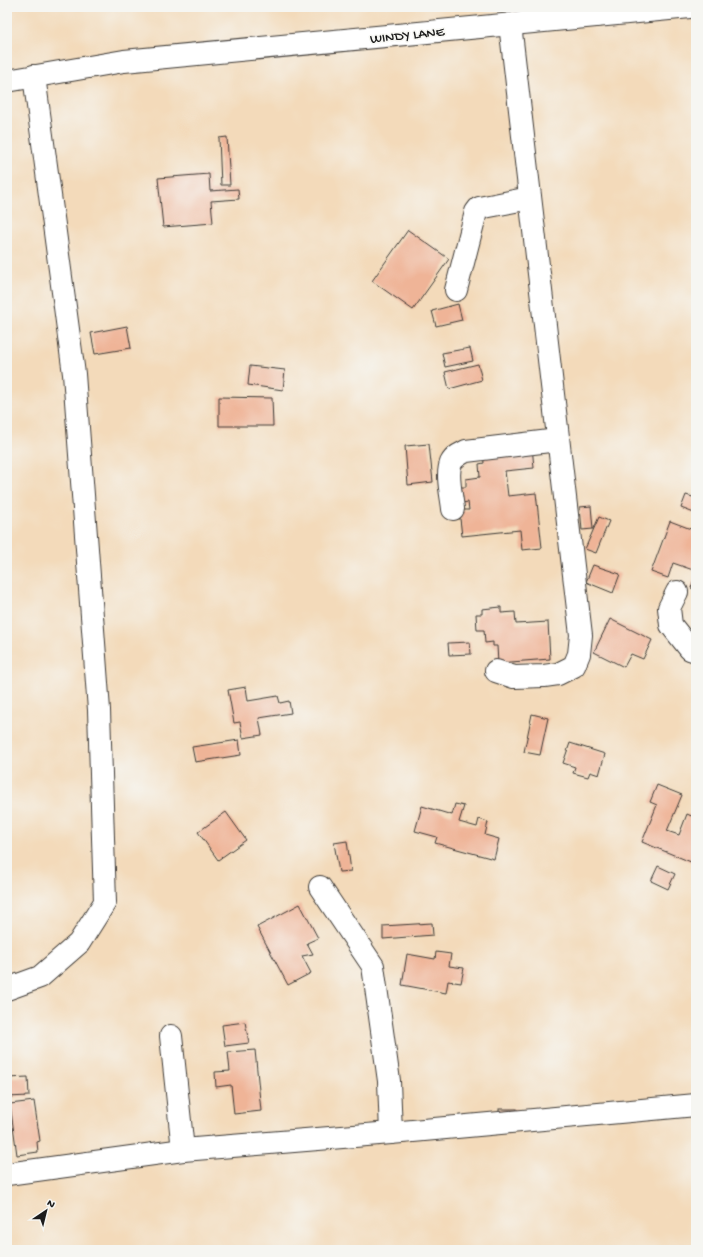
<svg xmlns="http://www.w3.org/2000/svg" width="703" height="1257" viewBox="0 0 703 1257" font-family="'Gochi Hand',sans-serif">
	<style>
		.building { fill: #efb497 }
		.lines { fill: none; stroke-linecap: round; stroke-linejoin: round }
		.minor-casing { stroke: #3c3834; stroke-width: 24 }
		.minor { stroke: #fff; stroke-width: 22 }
		.labels { text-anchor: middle; stroke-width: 3; stroke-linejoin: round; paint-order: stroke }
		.street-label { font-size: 14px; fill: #1c1c1c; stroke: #f6f6f2 }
	</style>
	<rect width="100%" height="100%" fill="#f6f6f2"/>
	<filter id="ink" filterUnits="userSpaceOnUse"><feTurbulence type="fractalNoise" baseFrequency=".025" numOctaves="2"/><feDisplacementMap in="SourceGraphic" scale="8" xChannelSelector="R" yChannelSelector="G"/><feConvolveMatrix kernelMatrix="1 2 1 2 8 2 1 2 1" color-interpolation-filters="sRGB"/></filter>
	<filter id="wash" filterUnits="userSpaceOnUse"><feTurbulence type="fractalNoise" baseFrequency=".012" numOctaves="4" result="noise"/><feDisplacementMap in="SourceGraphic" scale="16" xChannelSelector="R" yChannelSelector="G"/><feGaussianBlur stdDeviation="0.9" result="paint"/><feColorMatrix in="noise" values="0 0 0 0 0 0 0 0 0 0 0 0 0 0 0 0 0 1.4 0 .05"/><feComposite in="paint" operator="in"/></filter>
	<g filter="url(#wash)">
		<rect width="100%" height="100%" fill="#f3daba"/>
		<g id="blocks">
			<g class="building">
				<path d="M227 137 230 185H221L219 138Z"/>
				<path d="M209 174 210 191 238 189 239 199 211 201 213 223 163 227 158 178Z"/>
				<path d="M408 230 449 259 413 310 372 281Z"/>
				<path d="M458 304 462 320 436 326 432 311Z"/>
				<path d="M127 326 131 348 95 354 91 333Z"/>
				<path d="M470 348 473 361 445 367 442 353Z"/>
				<path d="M478 364 482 380 449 389 445 372Z"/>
				<path d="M250 366 285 370 283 390 248 385Z"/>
				<path d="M219 397 272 398 273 426H219Z"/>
				<path d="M429 444 433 482 408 485 405 446Z"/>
				<path d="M532 446 534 468 505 471 508 496 536 493 542 548 522 550 520 530 462 536 459 510H469L468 502 462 503 460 487H466V479L480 477 479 464 484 463 483 451Z"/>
				<path d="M686 495 696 498V508L694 513 681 508Z"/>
				<path d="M591 506 593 529 582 530 580 507Z"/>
				<path d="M599 517 609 521 596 553 585 549Z"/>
				<path d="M670 521 696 531V571L673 563 668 578 651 572Z"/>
				<path d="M593 565 620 574 613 593 586 582Z"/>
				<path d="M696 574V590L691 588Z"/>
				<path d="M501 607V613L515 612 516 624 548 622 550 659 498 663 497 646H493V642L485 643 484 630H477L476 614H482V609Z"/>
				<path d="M610 619 652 640 643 659 631 654 624 667 594 652Z"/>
				<path d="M470 642 471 654 449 655 448 643Z"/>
				<path d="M246 687 248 701 278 696 280 703 289 701 291 713 259 718 262 735 243 738 240 722 234 723 228 690Z"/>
				<path d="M532 714 548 718 540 755 524 752Z"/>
				<path d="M239 740 241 755 195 762 192 747Z"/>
				<path d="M570 743 605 754 599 775 590 772 588 777 573 773 575 767 563 763Z"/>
				<path d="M657 785 682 795 667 831 679 835 687 814 696 818V851L691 862 642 842 657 805 650 802Z"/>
				<path d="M455 804 464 806 459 822 477 827 479 819 488 822 485 835 499 839 494 859 435 843 437 837 415 831 422 806 452 815Z"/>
				<path d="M226 812 246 840 218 860 198 832Z"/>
				<path d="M347 841 351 871 339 872 334 843Z"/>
				<path d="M658 866 675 874 668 889 651 881Z"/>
				<path d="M300 904 318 938 307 943 313 954 302 956 311 973 288 985 257 927Z"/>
				<path d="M432 923 433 935 383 939V926Z"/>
				<path d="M436 952 451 954 449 966 464 968 461 983 448 981 446 993 402 985 407 954 435 959Z"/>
				<path d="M245 1022 249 1043 225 1046 222 1025Z"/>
				<path d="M255 1050 261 1111 234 1114 231 1085 216 1087 215 1072 230 1071 228 1052Z"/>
				<path d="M28 1077 29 1096 7 1097V1078Z"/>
				<path d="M34 1101 40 1141 37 1142 38 1152 17 1155 10 1104Z"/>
				<rect x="499" y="1109" width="18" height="11"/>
			</g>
		</g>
	</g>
	<g filter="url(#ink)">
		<use href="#blocks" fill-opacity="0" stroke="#3c3834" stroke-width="1"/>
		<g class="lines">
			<defs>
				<g id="minor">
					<path d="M7 81 124 61 690 7"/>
					<path d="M456 290 476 212 479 208 530 198"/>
					<path d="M453 509C452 497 446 475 451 463 454 457 460 454 466 451L558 440"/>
					<path d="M677 592 669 608 671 625 690 649 696 651"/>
					<path d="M496 671 514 677 544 676 558 674 574 666 579 654 581 635 510 24"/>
					<path d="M320 887 373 966 389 1081 391 1133"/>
					<path d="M7 989 40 977 79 943 105 902 99 710 74 374 34 76"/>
					<path d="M171 1036 183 1150"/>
					<path d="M7 1174 183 1150 391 1133 696 1105"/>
				</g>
			</defs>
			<use href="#minor" class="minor-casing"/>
			<use href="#minor" class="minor"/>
		</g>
	</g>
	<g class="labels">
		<g class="street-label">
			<text transform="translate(407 34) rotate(-6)" y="5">WINDY LANE</text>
		</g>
	</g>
	<rect width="703" height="1257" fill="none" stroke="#f6f6f2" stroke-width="24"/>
	<g transform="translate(46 1211) rotate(35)" stroke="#f6f6f2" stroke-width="3" paint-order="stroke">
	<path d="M0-3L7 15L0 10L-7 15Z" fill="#1c1c1c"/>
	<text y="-6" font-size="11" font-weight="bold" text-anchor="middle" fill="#1c1c1c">N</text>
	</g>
</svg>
